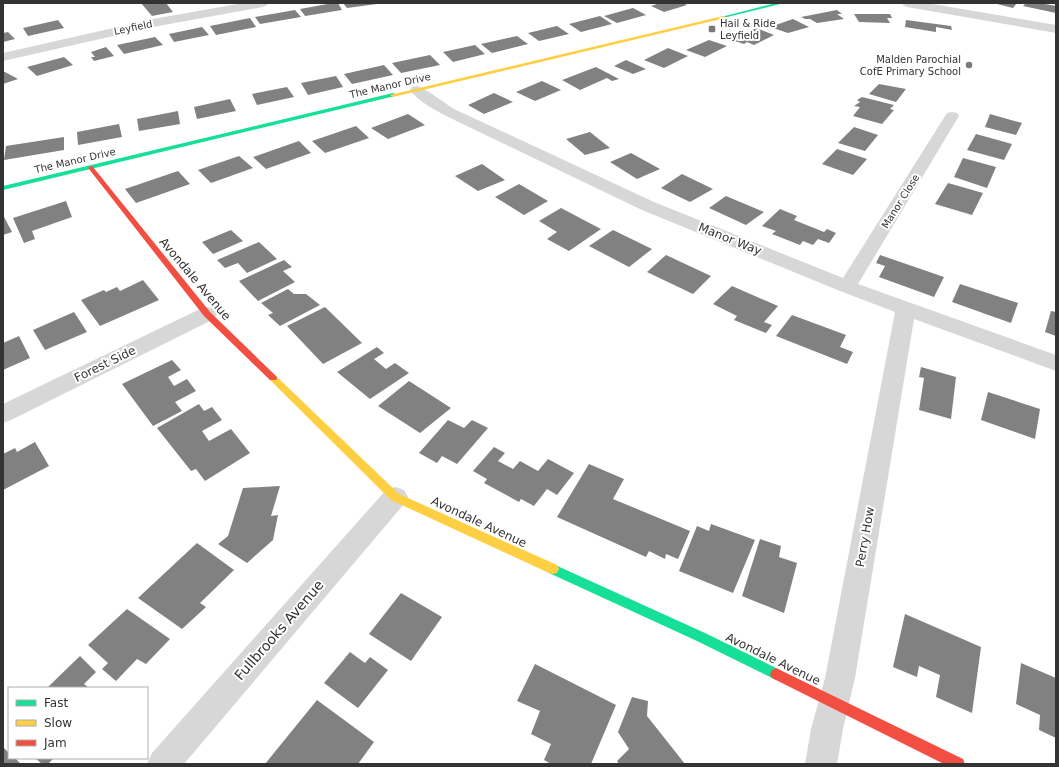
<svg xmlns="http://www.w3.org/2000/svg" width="1059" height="767" viewBox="0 0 1059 767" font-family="'DejaVu Sans',sans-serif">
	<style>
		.building { fill: #818181 }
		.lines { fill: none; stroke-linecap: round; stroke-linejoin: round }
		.street { fill: #d7d7d7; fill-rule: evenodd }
		.fast { fill: #16e098; fill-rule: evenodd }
		.slow { fill: #ffcf43; fill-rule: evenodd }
		.jam { fill: #f24e42; fill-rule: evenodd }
		.poi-dot { fill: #7a7a7a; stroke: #fff; stroke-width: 1.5 }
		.labels { text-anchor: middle; stroke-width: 4; stroke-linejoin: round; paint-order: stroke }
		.far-poi-label { font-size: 10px; fill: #333; stroke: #fff; text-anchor: start }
		.far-street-label { font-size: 10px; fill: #333; stroke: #fff }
		.street-label { font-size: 12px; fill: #333; stroke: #fff }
		.near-street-label { font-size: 14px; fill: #333; stroke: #fff }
	</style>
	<rect width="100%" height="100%" fill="#fff"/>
	<g class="building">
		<path d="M141 3H166L173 12 152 16Z"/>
		<path d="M333 3H338L342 10 305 16 300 9Z"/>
		<path d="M343 3H377V4L347 8Z"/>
		<path d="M660 3H683L687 5 664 12 651 6Z"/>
		<path d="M993 3H1017L1013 8Z"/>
		<path d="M1026 3H1040L1056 6V13L1023 6Z"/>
		<path d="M633 8 646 15 617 23 604 16Z"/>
		<path d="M295 10 301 17 260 24 255 17Z"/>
		<path d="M837 10 842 14H837L844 19 817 23 810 19H805L801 17Z"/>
		<path d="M854 14H890L892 18H887L890 23 859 22Z"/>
		<path d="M600 16 612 24 581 32 569 24Z"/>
		<path d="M250 18 256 27 216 35 210 26Z"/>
		<path d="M793 19 809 27 788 33 770 27Z"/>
		<path d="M58 20 64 28 28 36 23 28Z"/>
		<path d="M906 20 951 26 952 30 936 27V32L905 27Z"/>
		<path d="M557 26 569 34 539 41 528 33Z"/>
		<path d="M202 27 209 35 174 42 169 34Z"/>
		<path d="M756 28 774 35 754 45 747 42 744 44 732 40Z"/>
		<path d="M8 32 15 39 3 42V33Z"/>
		<path d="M517 36 528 44 492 53 481 44Z"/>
		<path d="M155 37 163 45 124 54 117 45Z"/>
		<path d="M709 40 727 46 705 57 686 50Z"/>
		<path d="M475 45 485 54 453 62 443 52Z"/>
		<path d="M106 47 114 56 94 61 91 57H95L91 52Z"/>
		<path d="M668 48 688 56 664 68 644 60Z"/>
		<path d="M430 55 440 65 401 73 392 63Z"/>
		<path d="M64 57 73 65 37 76 27 67Z"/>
		<path d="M626 60 646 69 633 74 614 66Z"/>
		<path d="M384 65 393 75 352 84 344 74Z"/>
		<path d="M596 67 619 79 612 81 607 78 580 90 562 80Z"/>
		<path d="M3 72H5L18 79 3 84Z"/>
		<path d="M336 76 343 87 308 95 301 83Z"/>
		<path d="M542 81 561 90 535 101 516 92Z"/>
		<path d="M879 84 906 89 896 102 869 94Z"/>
		<path d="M287 87 294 97 257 105 252 94Z"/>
		<path d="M494 93 513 102 484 114 468 105Z"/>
		<path d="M862 97 894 105 890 109 894 110 882 124 853 116 860 107 854 106 860 102 857 100Z"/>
		<path d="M230 99 236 111 197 119 194 107Z"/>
		<path d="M178 111 180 124 139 131 137 119Z"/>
		<path d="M408 114 425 125 388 139 371 128Z"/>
		<path d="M990 114 1022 123 1016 135 985 127Z"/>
		<path d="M119 124 122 137 78 145 77 132Z"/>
		<path d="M356 126 369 138 325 153 312 141Z"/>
		<path d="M854 127 878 135 865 151 838 143Z"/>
		<path d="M590 132 610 148 585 155 566 139Z"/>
		<path d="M976 134 1012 144 1004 160 967 150Z"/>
		<path d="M64 137V150L4 160 6 146Z"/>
		<path d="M299 141 311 153 266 169 253 157Z"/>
		<path d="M837 149 867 159 853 175 822 164Z"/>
		<path d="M631 153 660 169 637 179 610 162Z"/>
		<path d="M239 156 253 168 211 183 198 170Z"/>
		<path d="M963 158 996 167 987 188 954 177Z"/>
		<path d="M482 164 505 180 478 191 455 176Z"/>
		<path d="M178 171 190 184 136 203 125 189Z"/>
		<path d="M682 174 713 189 690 202 661 188Z"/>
		<path d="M948 183 983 193 972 215 935 204Z"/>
		<path d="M519 184 548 201 524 215 495 197Z"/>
		<path d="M726 196 764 212 746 225 709 208Z"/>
		<path d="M66 201 72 217 32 231 35 239 24 243 13 218Z"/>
		<path d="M561 208 580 218 601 229 569 251 547 239 557 232 539 221Z"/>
		<path d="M780 209 797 216 794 220 824 232 827 229 836 233 829 243 818 239 813 245 803 241 800 245 772 234 776 231 762 226Z"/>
		<path d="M3 215 12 232 3 235Z"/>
		<path d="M231 230 243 241 213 254 202 242Z"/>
		<path d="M613 230 652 249 629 267 589 246Z"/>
		<path d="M259 242 277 259 247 273 238 263 225 268 217 260Z"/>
		<path d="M666 255 711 276 693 294 647 272Z"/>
		<path d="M880 255 944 277 934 297 879 277 885 266 876 263Z"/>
		<path d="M284 260 292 267 283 271 295 282 258 301 239 281Z"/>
		<path d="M143 280 159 300 100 326 81 300 104 290 106 292 117 287 120 291Z"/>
		<path d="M960 284 1018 303 1011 323 952 302Z"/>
		<path d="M732 286 778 306 764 322 772 325 766 333 734 320 737 316 713 304Z"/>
		<path d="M288 289 294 294H306L320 305 280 326 268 315 273 313 261 303Z"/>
		<path d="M325 307 362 343 323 364 287 326Z"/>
		<path d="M1051 311 1056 312V336L1045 332Z"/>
		<path d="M74 312 87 332 45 350 33 330Z"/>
		<path d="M792 315 846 335 840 347 853 352 847 364 776 336Z"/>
		<path d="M19 336 30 358 3 370V343Z"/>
		<path d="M377 347 384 353 374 359 386 369 395 363 409 373 370 399 337 372Z"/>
		<path d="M172 360 181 370 168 377 174 386 187 379 196 391 175 402 182 411 153 426 122 384Z"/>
		<path d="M921 367 956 377 951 419 919 410 924 378 919 377Z"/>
		<path d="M409 381 451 408 420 433 378 406Z"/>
		<path d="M988 392 1040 409 1035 439 981 420Z"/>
		<path d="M199 404 204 411 212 407 222 420 202 431 209 441 231 429 250 453 205 481 196 469 191 471 157 428Z"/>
		<path d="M448 420 464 428 472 420 488 428 457 464 442 456 437 463 419 453Z"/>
		<path d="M35 442 49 466 3 490V454L15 448 17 452Z"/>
		<path d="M494 447 505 453 498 461 513 469 520 461 538 471 548 459 574 473 557 495 547 489 534 506 521 499 519 502 484 483 487 479 473 471Z"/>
		<path d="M589 464 624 479 613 499 690 531 678 559 666 554 665 559 649 551 646 557 557 517Z"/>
		<path d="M280 486 271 516 278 515 273 540 247 563 218 544 228 536 243 488Z"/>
		<path d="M711 524 755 540 733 593 679 571 697 526 709 531Z"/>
		<path d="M760 539 781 546 779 557 797 563 784 613 742 596Z"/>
		<path d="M197 543 234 570 200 603 206 607 182 629 138 598Z"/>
		<path d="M401 593 442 617 411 661 369 634Z"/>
		<path d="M127 609 170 639 146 664 137 659 116 681 102 669 108 663 88 645Z"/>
		<path d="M905 614 981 647 972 713 936 697 940 675 919 666 917 677 893 667Z"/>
		<path d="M350 652 365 663 370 657 388 670 358 708 324 683Z"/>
		<path d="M80 656 96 672 84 684 89 688H47Z"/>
		<path d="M1021 663 1056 678V738L1039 730 1040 715 1016 704Z"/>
		<path d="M535 664 616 705 591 764H551L544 760 551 744 531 734 540 711 517 701Z"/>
		<path d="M632 697 648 701 647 716 685 764H619L617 761 629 749 618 732Z"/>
		<path d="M317 700 374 742 358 764H265Z"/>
		<path d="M3 747 9 753V758H15L21 764H3Z"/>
		<path d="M35 758H54L48 764H42Z"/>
	</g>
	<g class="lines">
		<g class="street">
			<path d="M243 3H269L267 5 263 7 153 27 3 61V53L153 19Z"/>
			<path d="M901 3H927L1056 25V33L907 7 903 5Z"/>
			<path d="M417 86C425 88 446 104 454 109L654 202 843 278 947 113 952 112 957 113 959 116 858 284 1056 355V371L914 319 855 678 843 729 837 764H805L811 729 825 678 895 312 840 291 642 210 444 115C432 108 418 101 410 90L412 87Z"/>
			<path d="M207 307 214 309 217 314 214 319 11 420 3 423V404L200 309Z"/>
			<path d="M395 487 404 490 408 497 404 504 184 764H147L152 753 386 490Z"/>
		</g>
		<g class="fast">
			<path d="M776 3H784L723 18 721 17Z"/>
			<path d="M393 93 395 94V96L3 190V186Z"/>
			<path d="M553 564 705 633 780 670 782 674 780 678 776 680 772 678 697 641 549 573 547 569 549 565Z"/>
		</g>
		<g class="slow">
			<path d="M723 16H725V18L393 97 390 95Z"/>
			<path d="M273 375 276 376 399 494 557 565 559 569 557 573 553 574 549 573 391 500 270 380 269 378 270 376Z"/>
		</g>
		<g class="jam">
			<path d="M91 166 93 167 210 312 276 376 277 378 276 380H270L204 316 89 169 88 168Z"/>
			<path d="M776 668 963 759 965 764H944L772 678 770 674 772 670Z"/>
		</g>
	</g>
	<g class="poi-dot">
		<rect x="708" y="25" width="8" height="8" rx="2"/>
		<circle cx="969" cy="65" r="4"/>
	</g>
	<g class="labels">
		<g class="far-poi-label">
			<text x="720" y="27">Hail &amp; Ride<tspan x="720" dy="12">Leyfield</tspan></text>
			<text x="961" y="63" text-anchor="end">Malden Parochial<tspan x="961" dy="12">CofE Primary School</tspan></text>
		</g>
		<g class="far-street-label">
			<text transform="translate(133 27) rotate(-12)" y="4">Leyfield</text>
			<text transform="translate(390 85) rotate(-13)" y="4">The Manor Drive</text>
			<text transform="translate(75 160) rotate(-13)" y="4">The Manor Drive</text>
			<text transform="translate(900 201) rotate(-58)" y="4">Manor Close</text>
		</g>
		<g class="street-label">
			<text transform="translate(730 239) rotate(22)" y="4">Manor Way</text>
			<text transform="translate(195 279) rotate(50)" y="4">Avondale Avenue</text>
			<text transform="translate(105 364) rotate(-26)" y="4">Forest Side</text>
			<text transform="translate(479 522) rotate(25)" y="4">Avondale Avenue</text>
			<text transform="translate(865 537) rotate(-80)" y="4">Perry How</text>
			<text transform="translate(773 659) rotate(26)" y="4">Avondale Avenue</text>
		</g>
		<g class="near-street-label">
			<text transform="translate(279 630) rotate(-49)" y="5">Fullbrooks Avenue</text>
		</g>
	</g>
	<rect width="1059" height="767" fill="none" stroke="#333333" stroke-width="8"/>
	<rect x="8" y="687" width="140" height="72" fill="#ffffff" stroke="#adadad"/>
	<rect x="16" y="700" width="20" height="6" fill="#16e098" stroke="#adadad"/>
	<text x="44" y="707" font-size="12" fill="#333333">Fast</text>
	<rect x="16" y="720" width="20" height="6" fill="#ffcf43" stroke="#adadad"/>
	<text x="44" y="727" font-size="12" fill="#333333">Slow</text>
	<rect x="16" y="740" width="20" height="6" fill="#f24e42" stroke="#adadad"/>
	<text x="44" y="747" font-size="12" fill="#333333">Jam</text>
</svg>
